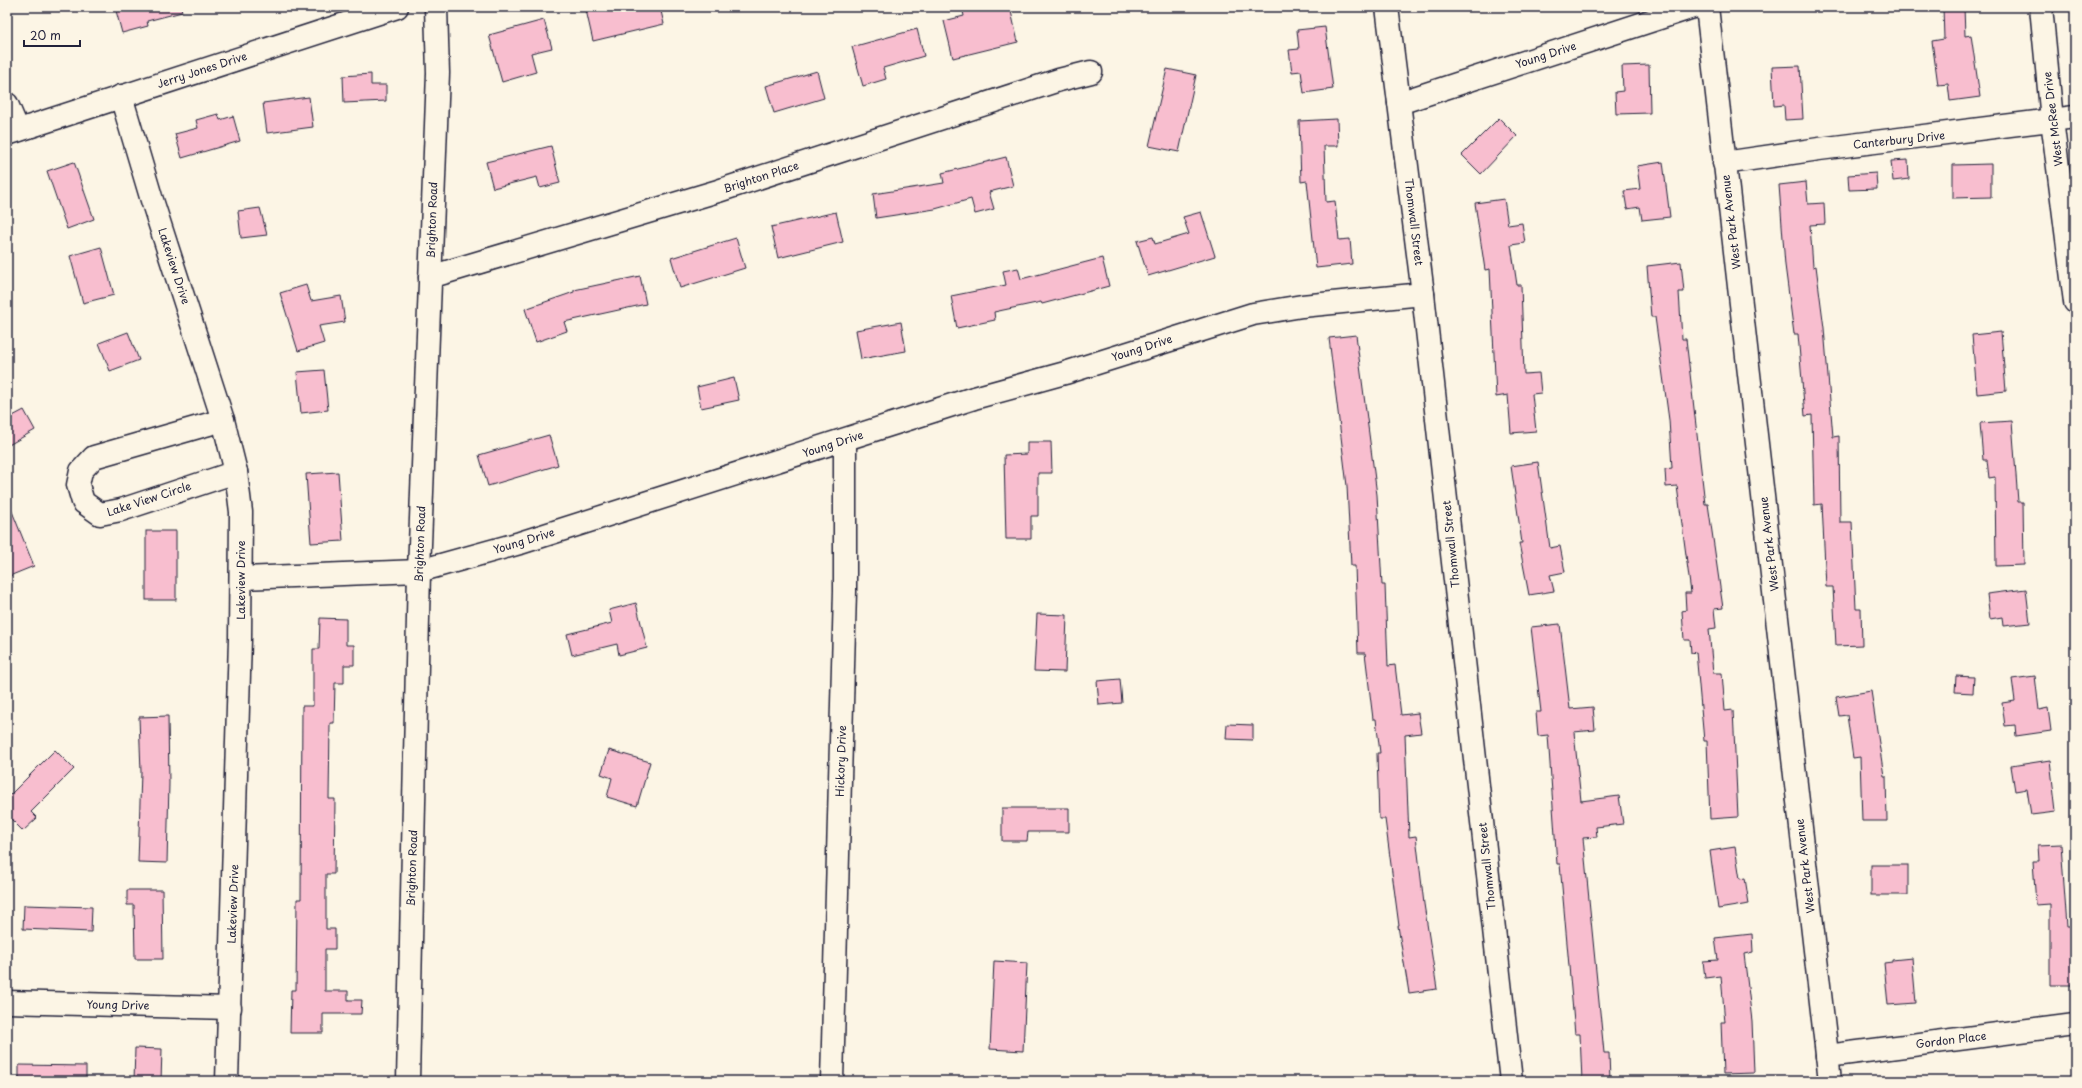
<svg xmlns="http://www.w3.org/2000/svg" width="2082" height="1088" viewBox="0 0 2082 1088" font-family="'Playpen Sans',sans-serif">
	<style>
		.building { fill: #f8becf; stroke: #22223b }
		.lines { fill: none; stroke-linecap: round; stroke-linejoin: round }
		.minor-casing { stroke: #22223b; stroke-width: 25 }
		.major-casing { stroke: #22223b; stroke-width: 25 }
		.minor { stroke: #fcf5e5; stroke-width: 22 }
		.major { stroke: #fcf5e5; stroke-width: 22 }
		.labels { text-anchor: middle; stroke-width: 4; stroke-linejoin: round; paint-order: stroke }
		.street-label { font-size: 11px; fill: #22223b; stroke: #fcf5e5 }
	</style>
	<rect width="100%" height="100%" fill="#fcf5e5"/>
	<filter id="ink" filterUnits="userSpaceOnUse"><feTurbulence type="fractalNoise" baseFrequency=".025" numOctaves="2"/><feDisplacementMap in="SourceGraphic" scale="8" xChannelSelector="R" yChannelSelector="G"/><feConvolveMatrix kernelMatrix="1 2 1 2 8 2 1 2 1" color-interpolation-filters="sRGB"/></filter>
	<g filter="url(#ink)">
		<g class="building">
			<path d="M115 7H181L182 12 147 21 148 26 122 33Z"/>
			<path d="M600 7H660L664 24 593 41 586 10Z"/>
			<path d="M962 7H1010L1018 42 953 58 944 21 964 16Z"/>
			<path d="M1943 7H1964L1965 36 1971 35 1980 97 1950 101 1948 84 1938 85 1932 41 1944 39Z"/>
			<path d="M544 20 552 48 531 53 536 72 502 82 489 35Z"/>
			<path d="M1325 27 1333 89 1304 93 1301 71 1292 72 1289 50 1299 49 1297 30Z"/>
			<path d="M917 29 924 56 883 68 886 79 863 86 852 47Z"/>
			<path d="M1649 65 1650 113 1616 114 1615 92 1623 91 1622 66Z"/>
			<path d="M1800 66 1803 119 1785 120 1784 105 1774 106 1772 67Z"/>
			<path d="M1167 69 1196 75 1179 152 1149 146Z"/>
			<path d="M817 71 824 98 774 113 766 86Z"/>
			<path d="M371 74V85H386V101L344 103 343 76Z"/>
			<path d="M309 97 313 127 267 133 263 103Z"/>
			<path d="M218 114 220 120 233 116 240 141 182 158 175 134 198 128 196 120Z"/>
			<path d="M1499 118 1517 136 1481 174 1462 155Z"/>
			<path d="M1337 119 1338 146H1324L1326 202 1335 201 1339 240 1350 239 1352 264 1316 268 1307 181 1301 182 1299 121Z"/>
			<path d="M551 146 560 183 540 188 537 177 493 188 486 162Z"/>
			<path d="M1006 157 1013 186 989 192 994 209 975 214 971 199 935 209 876 218 873 194 944 183 942 173Z"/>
			<path d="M1908 160 1909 179 1893 181 1891 161Z"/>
			<path d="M74 162 94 219 67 229 47 171Z"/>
			<path d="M1663 162 1670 217 1642 220 1640 207 1627 209 1624 191 1640 189 1637 166Z"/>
			<path d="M1991 164V197L1953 198V165Z"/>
			<path d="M1876 173 1877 189 1849 190 1848 175Z"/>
			<path d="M1806 182 1808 204 1824 203 1825 224 1810 225 1813 267 1816 266 1824 328 1833 437 1839 436 1840 522H1852L1856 609H1861L1862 645 1836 646 1833 587H1826L1822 504 1814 505 1812 415 1805 416 1798 334H1794L1785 265 1779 185Z"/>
			<path d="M1504 199 1508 225 1522 223 1525 243 1511 245 1517 285H1521L1524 374 1539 373 1541 393 1532 394 1536 431 1511 433 1508 395 1496 397 1490 269 1485 270 1475 203Z"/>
			<path d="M260 208 267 235 241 238 238 211Z"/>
			<path d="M836 212 843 242 778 258 771 227Z"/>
			<path d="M1201 212 1215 256 1148 276 1137 241 1153 237 1155 244 1189 234 1183 217Z"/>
			<path d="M736 238 745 268 680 288 671 258Z"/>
			<path d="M101 247 114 295 83 303 70 256Z"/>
			<path d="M1102 258 1109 286 1042 304 1041 302 994 312 995 320 957 328 951 296 1006 285 1003 271 1018 268 1021 279Z"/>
			<path d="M1681 262 1684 292H1679L1682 339H1686L1705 504H1708L1723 608 1714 609 1716 628 1709 629 1713 673H1722L1725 711 1733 710 1738 817 1710 819 1707 741H1704L1696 652 1691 653 1690 640H1684L1682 611 1686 610 1685 593H1691L1677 486 1666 487 1665 469 1672 468 1669 420 1655 317H1651L1647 266Z"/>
			<path d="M640 276 646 304 564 322 567 331 536 342 525 309 574 292V290Z"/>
			<path d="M306 285 311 301 341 296 345 322 319 326 324 343 298 351 280 293Z"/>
			<path d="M901 322 906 351 861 359 856 330Z"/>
			<path d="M128 332 139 360 110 371 99 343Z"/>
			<path d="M2001 332 2006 391 1977 394 1972 335Z"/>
			<path d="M1356 335 1377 495 1382 585H1385L1388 666 1395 665 1401 715 1418 713 1421 733 1405 735 1409 837 1416 836 1424 904 1437 989 1409 993 1398 926H1399L1385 819H1379L1377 753H1380L1376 719H1373L1365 653H1358L1355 566H1351L1347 486 1329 338Z"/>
			<path d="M324 370 328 410 301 413 297 372Z"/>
			<path d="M734 378 739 400 701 408 697 387Z"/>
			<path d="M24 410 35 430 7 446V419Z"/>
			<path d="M2012 421 2018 502H2023L2024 565 1996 566 1995 477 1989 478 1987 460H1983L1980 423Z"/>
			<path d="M549 435 558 465 488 486 479 455Z"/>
			<path d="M1027 442H1051L1052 473H1038V516H1031V539H1006L1004 455 1027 454Z"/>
			<path d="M1538 462 1550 548 1560 546 1565 572 1550 575 1554 591 1529 595 1519 543H1522L1511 466Z"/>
			<path d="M338 472 343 541 311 543 306 474Z"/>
			<path d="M7 499 34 566 7 577Z"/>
			<rect x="146" y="531" width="30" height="69"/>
			<path d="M2026 589 2030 623 2003 626 2002 617 1990 619 1987 594Z"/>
			<path d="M636 603 647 648 619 655 617 644 572 655 567 634 612 623 609 610Z"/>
			<path d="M1037 614 1067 615 1065 672 1034 671Z"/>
			<path d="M320 618 346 619V645H354V665H344V683H335L334 723H330L329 799H335L334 874H326V929H335V949H325V991H348V1000H362L361 1014H323V1033H290L291 990H296L297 899H301L302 706H313V649H319Z"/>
			<path d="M1560 624 1570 709 1593 707 1595 730 1574 732 1581 801 1619 796 1623 824 1596 827 1597 837 1583 838 1604 1053H1609L1610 1081H1582L1580 1034H1575L1560 864H1557L1548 735 1538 736 1536 712H1541L1531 627Z"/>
			<path d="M1956 676 1974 677 1973 693 1955 692Z"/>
			<path d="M2035 676 2039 710 2048 708 2051 731 2016 736 2015 725 2005 726 2002 703 2015 701 2012 679Z"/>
			<path d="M1120 679 1122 703 1099 705 1097 681Z"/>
			<path d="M1871 691 1884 776H1886L1887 821H1862L1860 757 1853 758 1847 715 1839 716 1836 697Z"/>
			<path d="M168 716 169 783 167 863 138 862 141 772 139 717Z"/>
			<path d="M1227 724 1253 725V740L1226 739Z"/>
			<path d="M55 750 74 769 31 812 37 818 23 831 7 815V798Z"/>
			<path d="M609 750 650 762 637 806 607 797 612 778 601 774Z"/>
			<path d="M2050 760 2056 812 2031 815 2027 789 2015 791 2011 766Z"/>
			<path d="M1002 808H1069V832H1028L1027 841H1002Z"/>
			<path d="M2061 844 2067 926H2075V985H2050V904L2036 905 2033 861H2039L2038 845Z"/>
			<path d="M1735 847 1740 879 1745 878 1749 904 1718 909 1710 851Z"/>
			<rect x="1871" y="865" width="37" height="30"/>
			<path d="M127 890H162L163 959H135L134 905H127Z"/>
			<path d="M24 905 92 907 91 932 23 929Z"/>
			<path d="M1752 934 1753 952 1744 954 1752 1021 1754 1073 1723 1074 1721 1022H1725L1721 976 1705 978 1703 961 1718 960 1715 938Z"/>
			<path d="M1912 958 1916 1003 1888 1005 1884 963 1892 962V960Z"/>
			<path d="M994 961 1027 963 1023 1051 990 1049Z"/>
			<path d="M135 1048 162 1049 161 1081H134Z"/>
			<path d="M19 1065 86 1066V1081H19Z"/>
		</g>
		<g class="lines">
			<defs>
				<g id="minor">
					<path d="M1387 7 1423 294 1511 1081"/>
					<path d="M1707 7 1830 1081"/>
					<path d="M2041 7 2052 120 2075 302"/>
					<path d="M121 96 151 197 223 420 236 472 241 512 240 639 227 1081"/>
					<path d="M1399 103 1693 7"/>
					<path d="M7 104 18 130"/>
					<path d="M1724 163 1819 149 2075 117"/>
					<path d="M430 277 718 191 1059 80 1091 72"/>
					<path d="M223 420 94 457 81 471 78 485 83 502 100 514 121 510 236 472"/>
					<path d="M241 578 419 571 520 543 974 398 1065 373 1253 314 1302 306 1423 294"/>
					<path d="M7 1002 230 1008"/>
					<path d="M1827 1056 2075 1024"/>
					<path d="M408 1081 419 571 438 73 436 7"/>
					<path d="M832 1081 845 591V440"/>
				</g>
				<path id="major" d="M7 134 397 7"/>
			</defs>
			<use href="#minor" class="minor-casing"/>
			<use href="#major" class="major-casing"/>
			<use href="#minor" class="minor"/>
			<use href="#major" class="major"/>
		</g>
	</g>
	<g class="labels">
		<g class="street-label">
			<text transform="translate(1546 55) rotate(-18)" y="4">Young Drive</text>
			<text transform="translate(202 70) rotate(-18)" y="4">Jerry Jones Drive</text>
			<text transform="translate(2053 119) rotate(-97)" y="4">West McRee Drive</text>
			<text transform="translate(1899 140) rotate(-6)" y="4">Canterbury Drive</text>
			<text transform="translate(761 177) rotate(-18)" y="4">Brighton Place</text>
			<text transform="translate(432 220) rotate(-88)" y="4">Brighton Road</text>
			<text transform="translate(1414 222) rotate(83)" y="4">Thomwall Street</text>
			<text transform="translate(1731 222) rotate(-97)" y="4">West Park Avenue</text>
			<text transform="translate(174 266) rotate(72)" y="4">Lakeview Drive</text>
			<text transform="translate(1142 348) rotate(-18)" y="4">Young Drive</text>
			<text transform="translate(833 444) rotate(-18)" y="4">Young Drive</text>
			<text transform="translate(149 499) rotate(-18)" y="4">Lake View Circle</text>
			<text transform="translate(524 541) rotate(-17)" y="4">Young Drive</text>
			<text transform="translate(420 544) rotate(-88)" y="4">Brighton Road</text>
			<text transform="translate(1451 544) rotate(-96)" y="4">Thomwall Street</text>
			<text transform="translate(1769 544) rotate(-97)" y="4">West Park Avenue</text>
			<text transform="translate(241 580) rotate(-90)" y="4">Lakeview Drive</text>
			<text transform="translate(841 761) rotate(-88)" y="4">Hickory Drive</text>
			<text transform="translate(1487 866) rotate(-96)" y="4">Thomwall Street</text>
			<text transform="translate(1805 866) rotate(-97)" y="4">West Park Avenue</text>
			<text transform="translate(412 868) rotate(-88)" y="4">Brighton Road</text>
			<text transform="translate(233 904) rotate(-88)" y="4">Lakeview Drive</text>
			<text transform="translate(118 1005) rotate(1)" y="4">Young Drive</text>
			<text transform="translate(1951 1040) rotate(-7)" y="4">Gordon Place</text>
		</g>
	</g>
	<rect width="2082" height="1088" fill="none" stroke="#fcf5e5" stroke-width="24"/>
	<rect x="12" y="12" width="2058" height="1064" fill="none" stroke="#22223b" stroke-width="1.5" filter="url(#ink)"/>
	<path d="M24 40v6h56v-6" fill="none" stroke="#22223b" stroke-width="2"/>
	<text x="30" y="40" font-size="12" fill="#22223b" stroke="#fcf5e5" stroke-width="3" paint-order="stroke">20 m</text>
</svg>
